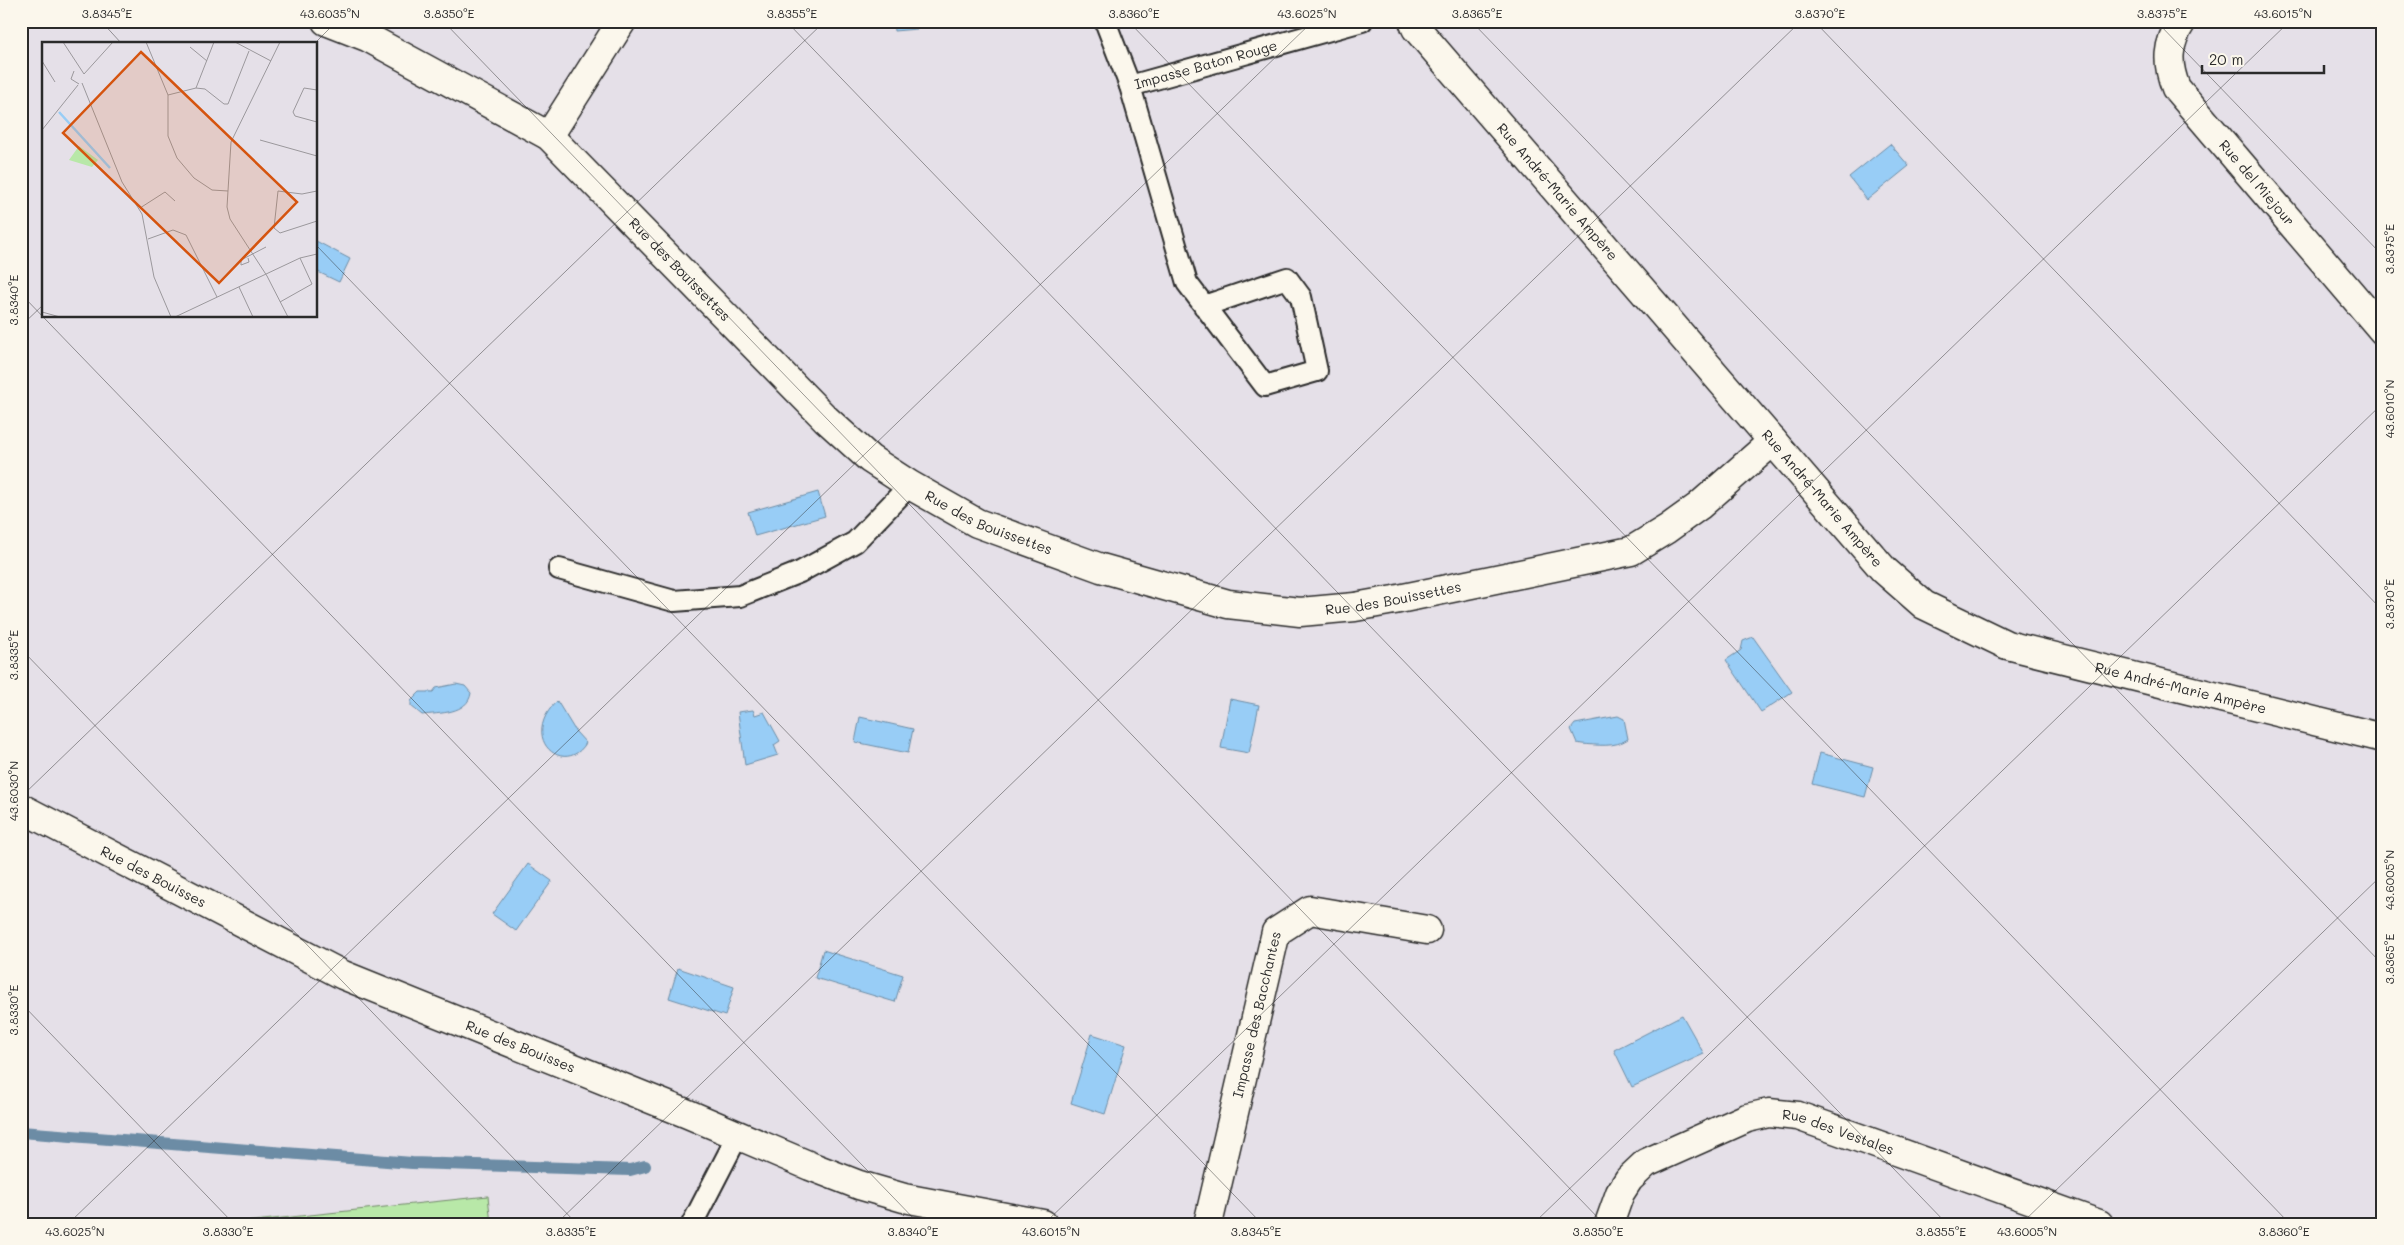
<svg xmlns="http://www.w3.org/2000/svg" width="2404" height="1245" viewBox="0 0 2404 1245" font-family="Mali,sans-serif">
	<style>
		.green { fill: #b8e8a8; stroke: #728a6a }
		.water { fill: #98cdf6; stroke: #6c8ca5 }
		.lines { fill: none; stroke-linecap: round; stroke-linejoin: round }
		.stream { stroke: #6c8ca5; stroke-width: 12 }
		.lane-casing { stroke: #2b2b2b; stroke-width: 24 }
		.street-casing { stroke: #2b2b2b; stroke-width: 31 }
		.secondary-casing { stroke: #2b2b2b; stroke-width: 31 }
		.lane { stroke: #fbf7ec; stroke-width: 20 }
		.street { stroke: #fbf7ec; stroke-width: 28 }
		.secondary { stroke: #fbf7ec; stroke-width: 28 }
		.ticks { fill: none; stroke: #2b2b2b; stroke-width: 1; stroke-opacity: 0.45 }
		.labels { text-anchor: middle; stroke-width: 4; stroke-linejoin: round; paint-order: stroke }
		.street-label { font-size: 14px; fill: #2b2b2b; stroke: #fbf7ec }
		.inset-river { fill: none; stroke: #98cdf6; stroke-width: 2.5 }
		.inset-road { fill: none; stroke: #9b989c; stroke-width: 1 }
		.view { fill: #d5540f; fill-opacity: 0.15; stroke: #d5540f; stroke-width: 2.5 }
		.inset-edge { fill: none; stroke: #2b2b2b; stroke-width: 2.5 }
		.neatline { fill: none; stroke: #2b2b2b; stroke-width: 2 }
		.ticks-label { font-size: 12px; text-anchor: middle; fill: #2b2b2b }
	</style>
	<rect width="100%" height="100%" fill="#e5e0e8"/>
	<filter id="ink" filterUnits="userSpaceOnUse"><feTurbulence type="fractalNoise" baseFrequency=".02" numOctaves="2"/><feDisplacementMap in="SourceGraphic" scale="10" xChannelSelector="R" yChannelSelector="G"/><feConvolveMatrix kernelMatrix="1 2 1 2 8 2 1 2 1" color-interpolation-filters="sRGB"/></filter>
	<g filter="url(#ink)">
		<path class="green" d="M488 1196 491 1224 235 1223Z"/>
		<g class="water">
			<path d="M893 21H917V29L894 31Z"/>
			<path d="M1890 144 1909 166 1867 200 1849 177Z"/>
			<path d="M316 241 350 259 339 282 316 271Z"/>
			<path d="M818 492 825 516 755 536 748 512Z"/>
			<path d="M1753 637 1792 692 1761 712 1726 660 1741 650 1743 641Z"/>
			<path d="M456 684 465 686 471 693C468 714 439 713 422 715L411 706V701L420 692H433L436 688Z"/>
			<path d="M1230 699 1259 705 1249 753 1221 748Z"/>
			<path d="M557 701 576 732 586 743C566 777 517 740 557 701Z"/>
			<path d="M753 710 755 715 764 712 780 741 774 745 778 755 745 765 738 712Z"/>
			<path d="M1618 716 1624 719 1628 739C1615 748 1597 745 1582 744L1577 743 1571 729 1575 724Z"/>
			<path d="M860 717 913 729 908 753 855 742Z"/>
			<path d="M1820 753 1873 767 1865 797 1812 784Z"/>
			<path d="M528 864 552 881 516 931 492 914Z"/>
			<path d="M823 950 903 975 895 1002 815 978Z"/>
			<path d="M678 968 734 987 725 1016 669 998Z"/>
			<path d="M1682 1015 1704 1054 1632 1087 1614 1050Z"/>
			<path d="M1092 1034 1126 1045 1105 1114 1071 1103Z"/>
		</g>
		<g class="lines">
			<path class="stream" d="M21 1132 412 1163 630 1170 645 1166"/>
			<defs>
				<g id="lane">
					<path d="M1105 21 1130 86"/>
					<path id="s1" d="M1204 306 1287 278 1301 297 1317 371 1265 386 1187 283 1130 86 1362 21"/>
					<path d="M559 569 674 601 740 596 800 572 855 542 910 485"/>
					<path d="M692 1224 738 1135"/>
				</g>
				<g id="street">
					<path id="s2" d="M326 21 367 37 549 136 826 419 870 459 910 485 977 523 1101 568 1228 604 1300 612 1355 607 1394 600 1631 551 1667 529 1699 506 1773 441"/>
					<path id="s3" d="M1413 21 1416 28 1884 570 1924 605 2007 645 2383 738"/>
					<path id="s4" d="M2182 21C2167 44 2166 63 2176 88L2383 331"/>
					<path d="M549 136 622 21"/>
					<path id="s5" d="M1208 1224 1276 932 1310 910 1427 930"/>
					<path id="s6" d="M1609 1224 1620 1193 1629 1179 1646 1163 1747 1118 1769 1113 1798 1116 2099 1224"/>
				</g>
				<g id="secondary">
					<path id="s7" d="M21 808 343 975 688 1114 810 1166 859 1185 904 1198 1043 1224"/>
				</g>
			</defs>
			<use href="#lane" class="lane-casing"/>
			<use href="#street" class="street-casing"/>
			<use href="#secondary" class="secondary-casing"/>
			<use href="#lane" class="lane"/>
			<use href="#street" class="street"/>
			<use href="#secondary" class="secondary"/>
		</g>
	</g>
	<path class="ticks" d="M101 21 122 44M443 21 1604 1224M786 21 1947 1224M1128 21 2290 1224M1471 21 2383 965M1814 21 2383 611M2156 21 2383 256M314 44 337 21M316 245 1262 1224M21 294 919 1224M21 326 44 304M21 649 577 1224M21 797 825 21M21 1003 234 1224M68 1224 1313 21M556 1224 1801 21M1044 1224 2290 21M1533 1224 2383 403M2021 1224 2383 874"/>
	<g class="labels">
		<g class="street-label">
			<text dy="5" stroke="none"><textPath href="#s1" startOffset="654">Impasse Baton Rouge</textPath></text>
			<text dy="5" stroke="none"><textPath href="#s4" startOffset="195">Rue del Miejour</textPath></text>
			<text dy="5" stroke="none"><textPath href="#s3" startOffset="224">Rue André-Marie Ampère</textPath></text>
			<text dy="5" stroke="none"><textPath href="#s2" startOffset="438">Rue des Bouissettes</textPath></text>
			<text dy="5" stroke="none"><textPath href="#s3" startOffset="629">Rue André-Marie Ampère</textPath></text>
			<text dy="5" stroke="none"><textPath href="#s2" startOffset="842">Rue des Bouissettes</textPath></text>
			<text dy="5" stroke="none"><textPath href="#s2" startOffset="1262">Rue des Bouissettes</textPath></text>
			<text dy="5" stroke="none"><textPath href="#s3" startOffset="1048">Rue André-Marie Ampère</textPath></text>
			<text dy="5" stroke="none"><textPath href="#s7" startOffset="149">Rue des Bouisses</textPath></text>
			<text dy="5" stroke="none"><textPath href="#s5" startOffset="215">Impasse des Bacchantes</textPath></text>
			<text dy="5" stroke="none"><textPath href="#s7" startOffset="554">Rue des Bouisses</textPath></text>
			<text dy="5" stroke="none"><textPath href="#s6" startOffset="278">Rue des Vestales</textPath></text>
		</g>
	</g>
	<g transform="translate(42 42)">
		<rect width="275" height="275" fill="#e5e0e8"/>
		<path d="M37 104 56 118 50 125 27 118Z" fill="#b8e8a8"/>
		<path class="inset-river" d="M17 70 68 126"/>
		<path class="inset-road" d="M21 0 42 32M104 0 126 53V94L135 116 152 136 170 148 186 149M193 0 229 19M238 0 189 100 185 165 188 177 225 234 246 275M148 5 165 19M0 19 13 40M32 29 29 37 37 42M42 32 71 0M40 41 80 140 100 172 112 235 129 275M154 46 163 47 182 62H186L207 9M275 48 262 46 251 70 253 74 275 80M126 53 154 46 172 0M0 88 36 43M218 98 275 114M275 149 260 152 236 149 232 186 238 191 275 179M98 166 123 150 133 159M106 197 131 188 144 193 175 255M206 216 207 220 199 223V218L224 205M197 245 211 275M238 260 270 242 258 216M0 270 18 275M133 275 258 216 275 212"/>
		<path class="view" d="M99 10 255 160 177 241 21 91Z"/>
		<rect width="275" height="275" class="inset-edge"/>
	</g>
	<rect width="2404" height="1245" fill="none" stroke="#fbf7ec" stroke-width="55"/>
	<path d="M2202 65v8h122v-8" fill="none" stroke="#2b2b2b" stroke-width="2.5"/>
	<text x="2209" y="65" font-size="15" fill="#2b2b2b" stroke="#fbf7ec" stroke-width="4" paint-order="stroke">20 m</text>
	<rect x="28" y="28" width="2348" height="1190" class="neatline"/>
	<g class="ticks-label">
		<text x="107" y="18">3.8345°E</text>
		<text x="330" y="18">43.6035°N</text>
		<text x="449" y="18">3.8350°E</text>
		<text x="792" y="18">3.8355°E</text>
		<text x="1134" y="18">3.8360°E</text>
		<text x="1307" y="18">43.6025°N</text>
		<text x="1477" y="18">3.8365°E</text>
		<text x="1820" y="18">3.8370°E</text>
		<text x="2162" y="18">3.8375°E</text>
		<text x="2283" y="18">43.6015°N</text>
		<text transform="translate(2390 249) rotate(-90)" y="4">3.8375°E</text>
		<text transform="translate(14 300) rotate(-90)" y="4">3.8340°E</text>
		<text transform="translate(2390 409) rotate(-90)" y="4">43.6010°N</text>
		<text transform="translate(2390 604) rotate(-90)" y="4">3.8370°E</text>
		<text transform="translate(14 655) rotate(-90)" y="4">3.8335°E</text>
		<text transform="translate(14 791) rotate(-90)" y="4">43.6030°N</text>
		<text transform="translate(2390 880) rotate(-90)" y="4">43.6005°N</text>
		<text transform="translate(2390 959) rotate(-90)" y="4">3.8365°E</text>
		<text transform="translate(14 1010) rotate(-90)" y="4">3.8330°E</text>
		<text x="75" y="1236">43.6025°N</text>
		<text x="228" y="1236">3.8330°E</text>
		<text x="571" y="1236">3.8335°E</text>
		<text x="913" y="1236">3.8340°E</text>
		<text x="1051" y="1236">43.6015°N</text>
		<text x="1256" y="1236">3.8345°E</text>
		<text x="1598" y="1236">3.8350°E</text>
		<text x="1941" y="1236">3.8355°E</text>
		<text x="2027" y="1236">43.6005°N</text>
		<text x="2284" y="1236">3.8360°E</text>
	</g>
</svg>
